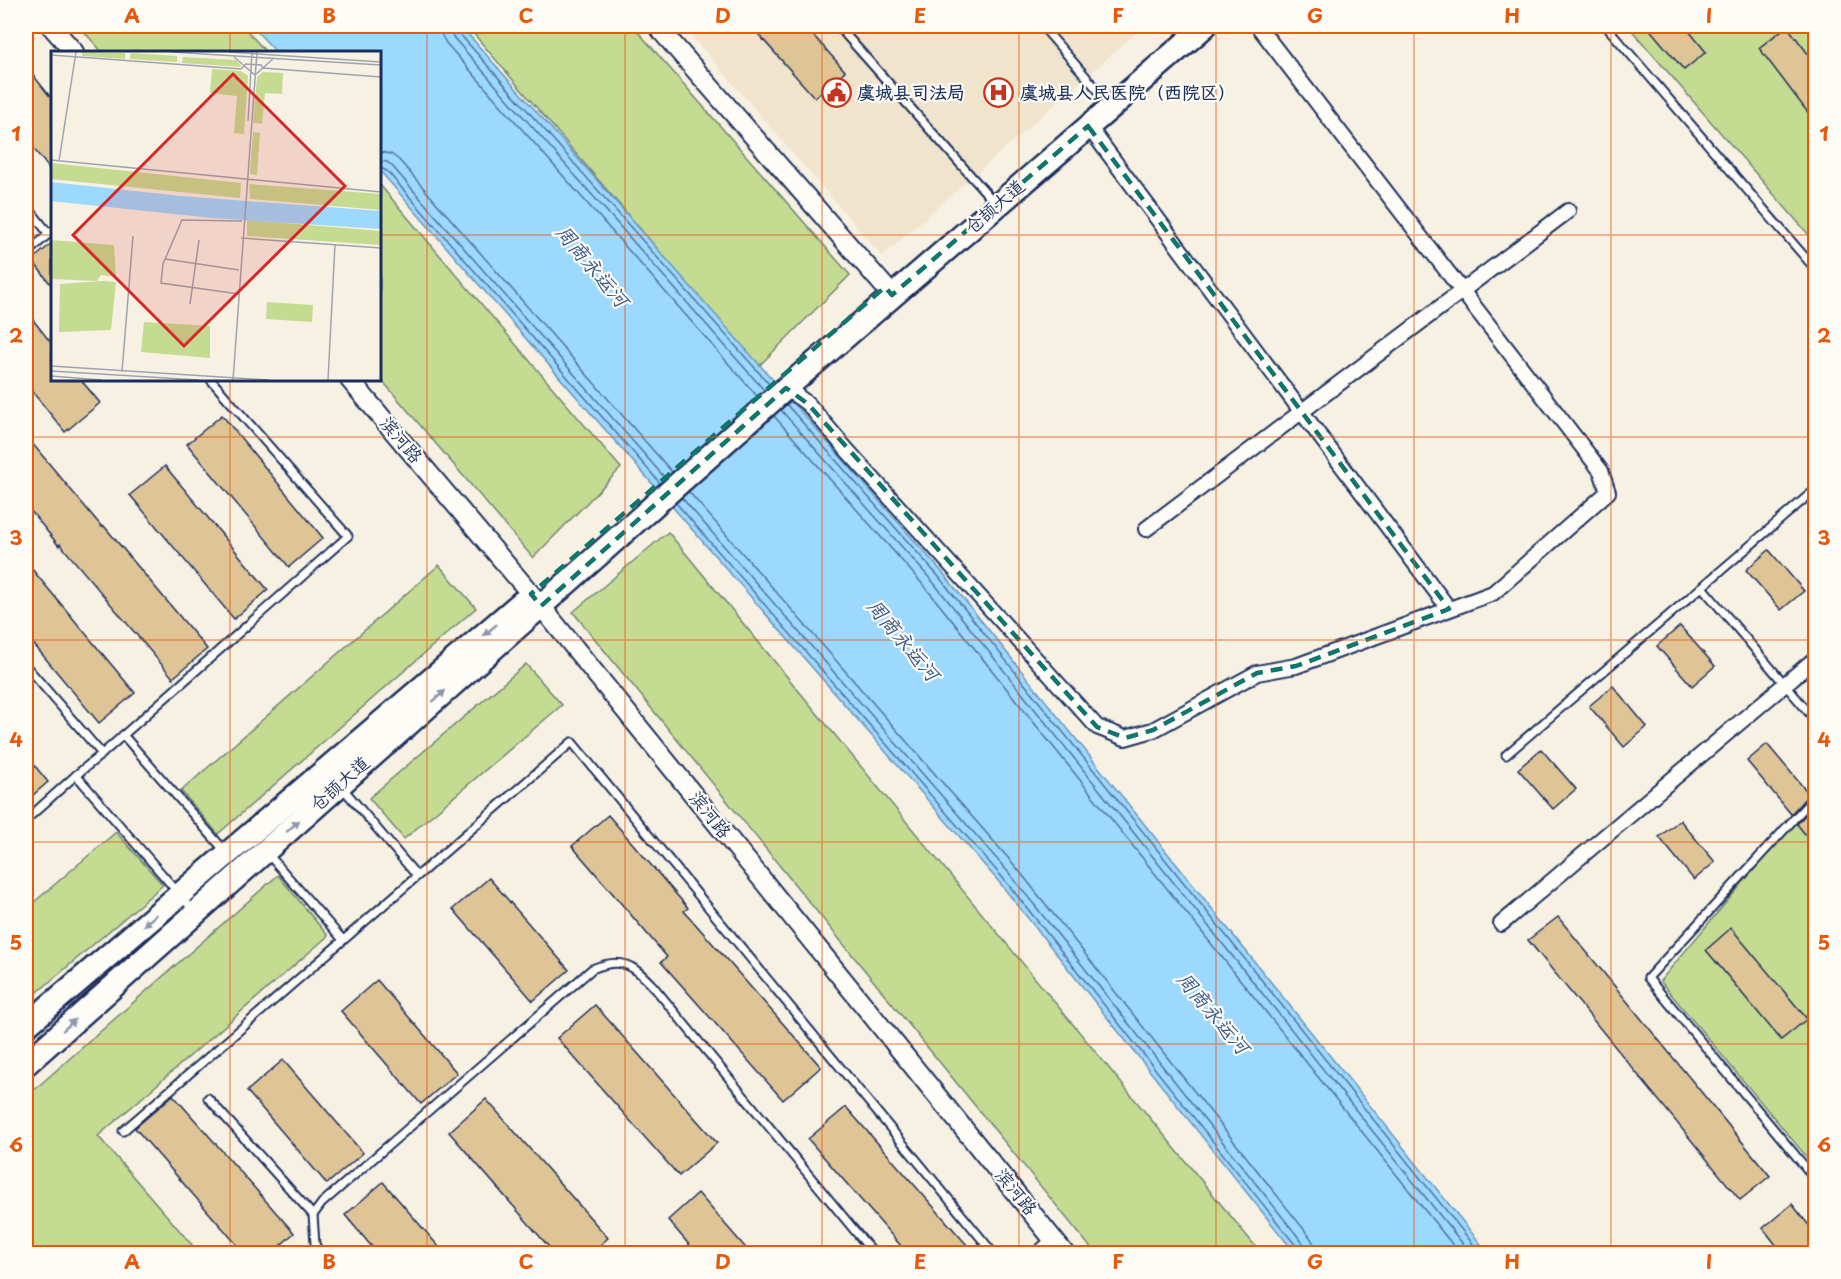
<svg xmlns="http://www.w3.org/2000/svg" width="1841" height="1279" viewBox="0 0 1841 1279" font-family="'Playpen Sans','LXGW WenKai TC',sans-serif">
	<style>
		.built { fill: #f0e4cc }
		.green { fill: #c4db91; stroke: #708578; stroke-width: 1.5 }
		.water { fill: #9dd8fe; stroke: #6994be; stroke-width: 1.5 }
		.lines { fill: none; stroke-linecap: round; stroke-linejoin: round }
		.shore { stroke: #4f739e; stroke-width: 1.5 }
		.building { fill: #dfc595; stroke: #1b2f5e; stroke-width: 1.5 }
		.service-casing { stroke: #1b2f5e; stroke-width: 11 }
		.minor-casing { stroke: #1b2f5e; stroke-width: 18 }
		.tertiary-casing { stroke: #1b2f5e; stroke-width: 22 }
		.primary-casing { stroke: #1b2f5e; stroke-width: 27 }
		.service { stroke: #fdfcf7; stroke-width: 7 }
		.minor { stroke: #fdfcf7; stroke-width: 14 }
		.tertiary { stroke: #fdfcf7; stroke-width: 18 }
		.primary { stroke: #fdfcf7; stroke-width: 22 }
		.oneway { fill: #8c96aa }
		.marked { fill: none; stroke: #0f766e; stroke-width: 4.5; stroke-dasharray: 12 8; stroke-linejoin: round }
		.grid { fill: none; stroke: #e8590c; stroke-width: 1.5; stroke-opacity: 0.55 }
		.labels { text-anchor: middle; stroke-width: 4.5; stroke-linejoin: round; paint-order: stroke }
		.poi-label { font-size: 18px; font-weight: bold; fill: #1b2f5e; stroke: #fdfcf7; text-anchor: start }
		.street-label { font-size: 18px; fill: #1b2f5e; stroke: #fdfcf7 }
		.water-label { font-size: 20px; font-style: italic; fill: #3c5986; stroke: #fdfcf7 }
		.inset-road { fill: none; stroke: #9fa3ae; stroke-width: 1.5 }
		.view { fill: #d62828; fill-opacity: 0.15; stroke: #d62828; stroke-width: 3 }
		.inset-edge { fill: none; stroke: #1b2f5e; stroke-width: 3 }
		.neatline { fill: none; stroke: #e8590c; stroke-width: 2 }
		.grid-label { font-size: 20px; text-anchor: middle; font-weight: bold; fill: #e8590c }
	</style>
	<rect width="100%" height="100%" fill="#f7f1e3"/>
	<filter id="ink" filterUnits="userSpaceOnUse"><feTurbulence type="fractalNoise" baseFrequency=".0167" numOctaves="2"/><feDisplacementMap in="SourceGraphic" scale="12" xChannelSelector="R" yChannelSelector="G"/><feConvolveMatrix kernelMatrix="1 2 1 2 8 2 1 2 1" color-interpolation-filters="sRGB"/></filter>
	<g filter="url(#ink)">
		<path class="built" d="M683 26H1144L882 256Z"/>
		<g class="green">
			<path d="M79 26H243L266 52H102Z"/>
			<path d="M467 26H633L850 275 758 367Z"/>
			<path d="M1628 26H1815V242Z"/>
			<path d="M380 185 621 468 533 558 380 378Z"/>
			<path d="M668 532 1261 1253H1095L573 612Z"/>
			<path d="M439 565 476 608 218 834 181 791Z"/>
			<path d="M526 664 562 705 404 839 369 798Z"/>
			<path d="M1815 803V1167L1660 981 1793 823Z"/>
			<path d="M116 832 163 885 26 1002V909Z"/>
			<path d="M278 875 328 936 98 1136 199 1253H26V1097Z"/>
		</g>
		<path class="water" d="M252 26H461L943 573 1488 1253H1295L999 882 380 171V52H276Z"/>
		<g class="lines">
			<g class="shore">
				<path d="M440 26 442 36 446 43 757 396"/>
				<path d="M449 26 453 37 764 390"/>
				<path d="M457 26 458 32 770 385"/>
				<path d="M380 152 391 154 399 160 672 472"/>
				<path d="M380 161 387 162 392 166 665 478"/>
				<path d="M380 168 387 171 660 483"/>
				<path d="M787 405 939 577 1481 1254"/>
				<path d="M781 410 933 582 1471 1254"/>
				<path d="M774 416 926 588 1460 1254"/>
				<path d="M689 492 1016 867 1310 1237 1314 1244 1315 1254"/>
				<path d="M682 498 1009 873 1303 1243 1306 1254"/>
				<path d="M676 503 1003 878 1297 1247 1299 1254"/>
			</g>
		</g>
		<g class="building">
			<path d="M751 26H805L845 71 815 98Z"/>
			<path d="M1647 26H1685L1706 52 1684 70Z"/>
			<path d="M1787 26 1815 63V122L1759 48Z"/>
			<path d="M26 66 52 99V172L26 139Z"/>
			<path d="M52 243V286L32 260Z"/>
			<path d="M26 311 52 344V380H81L100 403 65 432 26 384Z"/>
			<path d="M222 415 323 538 289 567 187 444Z"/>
			<path d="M26 436 102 527 104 526 207 649 173 678 60 544 59 546 26 505Z"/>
			<path d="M165 466 268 590 234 619 130 495Z"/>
			<path d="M1769 550 1804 591 1781 610 1746 570Z"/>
			<path d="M26 562 135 693 99 723 26 635Z"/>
			<path d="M1680 626 1715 666 1692 686 1657 646Z"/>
			<path d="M1613 686 1647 727 1624 747 1589 706Z"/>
			<path d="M1767 744 1809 794 1791 814 1747 761Z"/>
			<path d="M1541 749 1576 789 1553 809 1518 769Z"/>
			<path d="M26 755 48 782 26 801Z"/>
			<path d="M1815 804V847L1797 824Z"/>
			<path d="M608 815 688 908 684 911 821 1067 783 1100 661 962 667 957 572 846Z"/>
			<path d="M1680 820 1715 862 1694 880 1659 837Z"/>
			<path d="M489 878 569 970 533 1001 453 909Z"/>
			<path d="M1558 917 1770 1176 1740 1200 1528 940Z"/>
			<path d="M1731 928 1807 1019 1781 1040 1706 950Z"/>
			<path d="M377 980 457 1073 421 1104 341 1011Z"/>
			<path d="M595 1005 717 1143 679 1176 557 1038Z"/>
			<path d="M283 1060 363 1153 327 1184 247 1091Z"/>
			<path d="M173 1095 294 1233 271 1254H245L135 1128Z"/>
			<path d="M486 1099 608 1238 590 1254H555L449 1132Z"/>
			<path d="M846 1107 967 1245 958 1254H908L808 1139Z"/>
			<path d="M383 1182 445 1254H378L345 1215Z"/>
			<path d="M698 1193 751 1254H697L668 1220Z"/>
			<path d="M1792 1204 1815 1233V1254H1783L1763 1228Z"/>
		</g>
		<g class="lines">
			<defs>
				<g id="service">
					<path d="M838 26 995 203"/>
					<path d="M1042 26 1109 103"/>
					<path d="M1606 26 1816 270"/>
					<path d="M26 205 49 234"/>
					<path d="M26 254 52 231"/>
					<path d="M1702 587 1816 721"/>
					<path d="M26 666 102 754 76 775 194 911"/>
					<path d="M123 735 225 851"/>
					<path d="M102 754 348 536 211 380"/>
					<path d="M1506 755 1816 489"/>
					<path d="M341 786 417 876"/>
					<path d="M1816 795 1648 978 1816 1180"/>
					<path d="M26 820 76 775"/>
					<path d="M268 854 343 940"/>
					<path d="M208 1098 313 1215"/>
					<path d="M123 1131 572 742 994 1254"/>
					<path d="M320 1254 315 1244 313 1215 322 1203 592 969C622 957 632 964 653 986L874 1254"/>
					<path d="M1033 1254 1051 1238"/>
				</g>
				<g id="minor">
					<path d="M1088 126 1449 609"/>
					<path d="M786 388 808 404 847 450 1097 727 1125 738 1153 730 1257 673 1296 666 1493 593 1608 492 1601 471 1258 26"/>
					<path d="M1146 529 1568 211"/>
					<path d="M1501 924 1816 658"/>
				</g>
				<g id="tertiary">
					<path d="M51 26 74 52"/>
					<path d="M657 26 892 295"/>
					<path d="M350 380 531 594 1065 1254"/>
				</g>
				<g id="primary">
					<path d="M26 1026 522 602"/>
					<path d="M26 1064 786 388 1205 26"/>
				</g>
			</defs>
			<use href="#service" class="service-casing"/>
			<use href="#minor" class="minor-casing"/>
			<use href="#tertiary" class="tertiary-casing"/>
			<use href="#primary" class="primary-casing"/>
			<use href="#service" class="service"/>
			<use href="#minor" class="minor"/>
			<use href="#tertiary" class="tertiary"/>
			<use href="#primary" class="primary"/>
		</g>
		<defs><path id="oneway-solid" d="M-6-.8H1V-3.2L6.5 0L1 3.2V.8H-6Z" transform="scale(1.5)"/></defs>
		<g class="oneway">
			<use href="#oneway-solid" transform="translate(490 630) rotate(140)"/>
			<use href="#oneway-solid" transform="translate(439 696) rotate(-42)"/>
			<use href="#oneway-solid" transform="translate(293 826) rotate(-42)"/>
			<use href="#oneway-solid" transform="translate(150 920) rotate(139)"/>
			<use href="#oneway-solid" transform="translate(69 1025) rotate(-42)"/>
		</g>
	</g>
	<path class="marked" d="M1088 126 1449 609 1296 666 1257 673 1153 730 1125 738 1097 727 808 404 786 388 541 606 531 594 885 287 892 295Z"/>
	<path class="grid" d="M230 26V52M427 26V1254M625 26V1254M822 26V1254M1019 26V1254M1216 26V1254M1414 26V1254M1611 26V1254M26 235H52M380 235H1816M230 380V1254M26 437H1816M26 640H1816M26 842H1816M26 1044H1816"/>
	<defs>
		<symbol id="civic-ring" viewBox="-11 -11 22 22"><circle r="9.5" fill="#fdfcf7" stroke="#c8321e" stroke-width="1.5"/><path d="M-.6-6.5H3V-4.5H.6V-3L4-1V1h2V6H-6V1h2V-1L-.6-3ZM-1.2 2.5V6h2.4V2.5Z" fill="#c8321e"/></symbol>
		<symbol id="hospital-ring" viewBox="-11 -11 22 22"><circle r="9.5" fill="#fdfcf7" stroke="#c8321e" stroke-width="1.5"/><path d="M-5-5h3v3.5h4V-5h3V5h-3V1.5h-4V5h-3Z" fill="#c8321e"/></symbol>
	</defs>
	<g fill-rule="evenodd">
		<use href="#civic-ring" x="820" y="76" width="33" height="33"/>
		<use href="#hospital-ring" x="982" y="76" width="33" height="33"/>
	</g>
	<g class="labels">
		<g class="poi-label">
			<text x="857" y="99">虞城县司法局</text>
			<text x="1020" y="99">虞城县人民医院（西院区）</text>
		</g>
		<g class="street-label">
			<text transform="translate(995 207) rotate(-41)" y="6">仓颉大道</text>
			<text transform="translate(401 440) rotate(50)" y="6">滨河路</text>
			<text transform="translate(340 784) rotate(-42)" y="6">仓颉大道</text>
			<text transform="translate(710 815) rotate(51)" y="6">滨河路</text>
			<text transform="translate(1016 1192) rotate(51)" y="6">滨河路</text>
		</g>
		<g class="water-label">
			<text transform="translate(592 266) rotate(50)" y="7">周商永运河</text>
			<text transform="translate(903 640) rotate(50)" y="7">周商永运河</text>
			<text transform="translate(1213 1013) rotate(50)" y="7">周商永运河</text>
		</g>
	</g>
	<g transform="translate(51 51)">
		<rect width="330" height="330" fill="#f7f1e3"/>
		<path d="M31 1 74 2V8L31 5ZM80 2 126 5V11L79 8ZM132 6 185 9 191 16 131 12ZM161 18 190 20 197 25 193 83 183 82 186 45 159 42ZM212 21 232 22 231 43 214 42 211 73 202 72 206 26ZM202 81 209 82 206 124 199 123ZM0 112 190 132 189 147 0 128ZM198 133 330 143V159L199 148ZM196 169 330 180V194L196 185ZM0 189 63 194 65 226 50 224 46 230 0 228ZM51 230 65 231 60 279 8 281 9 233ZM216 251 262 254 261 271 215 268ZM93 271 159 275V307L90 301Z" fill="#c4db91"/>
		<path d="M0 131 130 145 330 160V178L161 167 0 150Z" fill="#9dd8fe"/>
		<path class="inset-road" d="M120 1 330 14M178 1 330 11M0 4 190 18 195 13 210 14 212 17 330 26M183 6 204 24 223 7M197 70 201 1M0 109 330 141M8 110 25 1M190 187 330 197M114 208 188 219M188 243 110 232 112 213 131 169 191 170M139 253 148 189M0 315 218 329M0 320 148 329M71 321 82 185M0 325 51 329M182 329 206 1M277 329 284 193"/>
		<path class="view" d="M182 23 294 135 133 295 22 184Z"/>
		<rect width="330" height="330" class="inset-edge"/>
	</g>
	<rect width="1841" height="1279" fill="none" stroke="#fdfcf7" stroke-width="66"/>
	<rect x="33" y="33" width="1775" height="1213" class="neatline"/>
	<g class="grid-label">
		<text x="132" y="23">A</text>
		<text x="329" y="23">B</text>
		<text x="526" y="23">C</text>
		<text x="723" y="23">D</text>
		<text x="920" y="23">E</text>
		<text x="1118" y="23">F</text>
		<text x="1315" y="23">G</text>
		<text x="1512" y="23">H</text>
		<text x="1709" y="23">I</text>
		<text x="16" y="141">1</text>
		<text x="1824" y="141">1</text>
		<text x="16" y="343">2</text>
		<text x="1824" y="343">2</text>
		<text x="16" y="545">3</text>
		<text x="1824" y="545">3</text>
		<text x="16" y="747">4</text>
		<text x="1824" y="747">4</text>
		<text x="16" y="950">5</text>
		<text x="1824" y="950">5</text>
		<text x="16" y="1152">6</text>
		<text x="1824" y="1152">6</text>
		<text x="132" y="1269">A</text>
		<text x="329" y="1269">B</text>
		<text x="526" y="1269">C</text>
		<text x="723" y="1269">D</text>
		<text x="920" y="1269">E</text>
		<text x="1118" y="1269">F</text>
		<text x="1315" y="1269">G</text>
		<text x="1512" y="1269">H</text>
		<text x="1709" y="1269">I</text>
	</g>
</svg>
